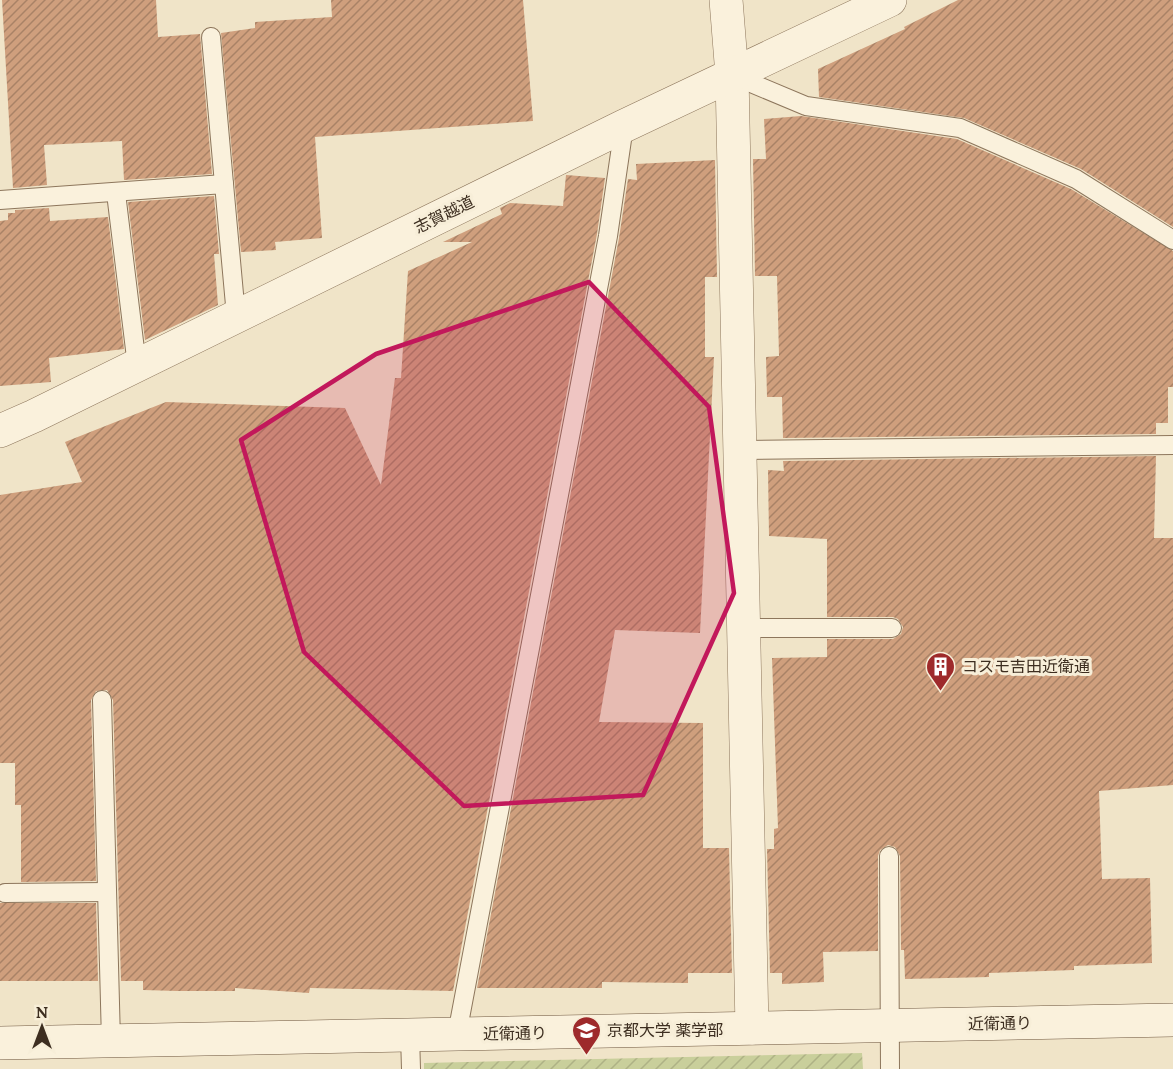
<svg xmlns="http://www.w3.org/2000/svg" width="1173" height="1069" viewBox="0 0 1173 1069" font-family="Lora,'Noto Sans JP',serif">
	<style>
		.garden { fill: url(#garden-furrows) }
		.building { fill: url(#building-hatch) }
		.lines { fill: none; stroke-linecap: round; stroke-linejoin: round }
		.lane-casing { stroke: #8d765c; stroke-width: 20 }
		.street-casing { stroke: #8d765c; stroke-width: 34 }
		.secondary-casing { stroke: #6f573f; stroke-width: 34 }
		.lane { stroke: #faf1dc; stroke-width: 18 }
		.street { stroke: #faf1dc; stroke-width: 33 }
		.secondary { stroke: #faf1dc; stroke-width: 33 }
		.marked { fill: #c2185b; fill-opacity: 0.2; stroke: #c2185b; stroke-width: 4.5; stroke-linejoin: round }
		.labels { text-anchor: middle; stroke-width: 6; stroke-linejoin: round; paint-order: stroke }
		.street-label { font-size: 16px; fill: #3d2e20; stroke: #f7eed8 }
		.poi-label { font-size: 16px; fill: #3d2e20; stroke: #f7eed8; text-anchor: start }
	</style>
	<defs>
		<pattern id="garden-furrows" width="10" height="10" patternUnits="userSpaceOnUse" patternTransform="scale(1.5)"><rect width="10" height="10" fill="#c9cf9b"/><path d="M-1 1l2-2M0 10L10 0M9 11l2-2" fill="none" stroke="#aeb285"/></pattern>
		<pattern id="building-hatch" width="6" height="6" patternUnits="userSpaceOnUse" patternTransform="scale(1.5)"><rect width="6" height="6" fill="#cf9f7d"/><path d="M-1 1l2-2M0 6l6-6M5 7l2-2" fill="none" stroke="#a98266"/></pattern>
	</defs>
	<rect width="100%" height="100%" fill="#f0e4c8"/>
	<path class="garden" d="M862 1053 863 1069H424V1063Z"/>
	<g class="building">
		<path d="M2 0H156L158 37 200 34 212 174 124 180 122 141 44 145 47 185 13 188Z"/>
		<path d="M331 0H523L533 121 315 137 322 238 275 242 276 250 241 252 221 33 255 28V22L332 17Z"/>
		<path d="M958 0H1173V227L1081 169 964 118 819 97 818 69 905 29 904 27Z"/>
		<path d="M801 116 957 139 1071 189 1173 251V387H1168V423H1156V434L783 438 782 397H767L766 357 779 356 777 276H755L753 159H766L764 119Z"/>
		<path d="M715 160 717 277H705V357H714L700 633 615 630 599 722 703 723V848H729L732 973H688V983L602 982V988H477L619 238 628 179 637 180 636 164Z"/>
		<path d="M566 175 605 178 597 234 453 991 310 988 309 993 235 988V991H177L143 990V981H121L113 700 107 690 96 691 91 700 96 881 21 882V805H15V763H0V495L82 482 65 442 166 402 345 408 381 485 395 378H401L408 271 472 242H443L502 214 500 208 510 203 563 206Z"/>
		<path d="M214 196 219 254H214L218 305 145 340 128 202Z"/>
		<path d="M49 208 50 221 108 217 124 349 49 358 51 382 0 386V221L8 220V213H15V210Z"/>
		<path d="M1156 456 1154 538H1173V785L1099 791 1102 879 1150 878 1152 963 1074 966V970L989 973V977L905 979 904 950H901L900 856 895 847 888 845 880 850 878 856V951L823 952 824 982 782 984V973H770L767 849H774V829L778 828 772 658 827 657V639H893L901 634 903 627 898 619 893 617H827V539L769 536 768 470 784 471 783 461Z"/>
		<path d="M0 903H96L98 981H0Z"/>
	</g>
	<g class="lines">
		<defs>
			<g id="lane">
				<path d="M211 37 224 184"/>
				<path d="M732 75 806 106 960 128 1076 179 1173 240"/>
				<path d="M116 193 137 366"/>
				<path d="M0 200 224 184 236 316"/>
				<path d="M740 450 1173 445"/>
				<path d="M744 628H892"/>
				<path d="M102 700 111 1041"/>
				<path d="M889 856 890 1069"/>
				<path d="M5 893 107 892"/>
				<path d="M457 1034 608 236 624 126"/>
				<path d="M410 1035 411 1069"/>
			</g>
			<g id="street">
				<path d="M726 0 732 75 752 1028"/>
				<path d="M0 431 34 416 624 126 890 0"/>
			</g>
			<path id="secondary" d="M0 1043 1173 1020"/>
		</defs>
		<use href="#lane" class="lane-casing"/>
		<use href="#street" class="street-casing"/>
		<use href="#secondary" class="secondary-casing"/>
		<use href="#lane" class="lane"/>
		<use href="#street" class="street"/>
		<use href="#secondary" class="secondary"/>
	</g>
	<path class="marked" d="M589 282 709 407 734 593 643 795 464 806 304 652 241 440 376 354Z"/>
	<defs>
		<symbol id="building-pin" viewBox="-11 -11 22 30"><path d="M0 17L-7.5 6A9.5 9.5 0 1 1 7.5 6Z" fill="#9e2a2b" stroke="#f7eed8"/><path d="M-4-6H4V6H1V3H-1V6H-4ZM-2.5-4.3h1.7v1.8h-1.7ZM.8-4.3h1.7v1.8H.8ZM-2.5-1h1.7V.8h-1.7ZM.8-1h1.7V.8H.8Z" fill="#fff"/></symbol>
		<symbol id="university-pin" viewBox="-11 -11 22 30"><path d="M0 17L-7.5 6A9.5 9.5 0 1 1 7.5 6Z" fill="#9e2a2b" stroke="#f7eed8"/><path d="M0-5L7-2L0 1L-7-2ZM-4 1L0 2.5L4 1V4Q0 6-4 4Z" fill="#fff"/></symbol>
	</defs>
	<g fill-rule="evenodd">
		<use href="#building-pin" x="924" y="650" width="33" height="45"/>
		<use href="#university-pin" x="570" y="1014" width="33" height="45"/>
	</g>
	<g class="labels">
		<g class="street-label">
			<text transform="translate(444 214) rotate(-26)" y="6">志賀越道</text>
			<text transform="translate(1000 1023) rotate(-1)" y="6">近衛通り</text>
			<text transform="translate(515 1033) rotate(-1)" y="6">近衛通り</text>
		</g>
		<g class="poi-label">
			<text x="962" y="672">コスモ吉田近衛通</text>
			<text x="607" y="1036">京都大学 薬学部</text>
		</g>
	</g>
	<g transform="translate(42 1027)" stroke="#f7eed8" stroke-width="4.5" paint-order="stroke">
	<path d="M0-4.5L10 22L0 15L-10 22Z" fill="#3d2e20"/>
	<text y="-9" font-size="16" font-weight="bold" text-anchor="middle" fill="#3d2e20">N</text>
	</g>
</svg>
